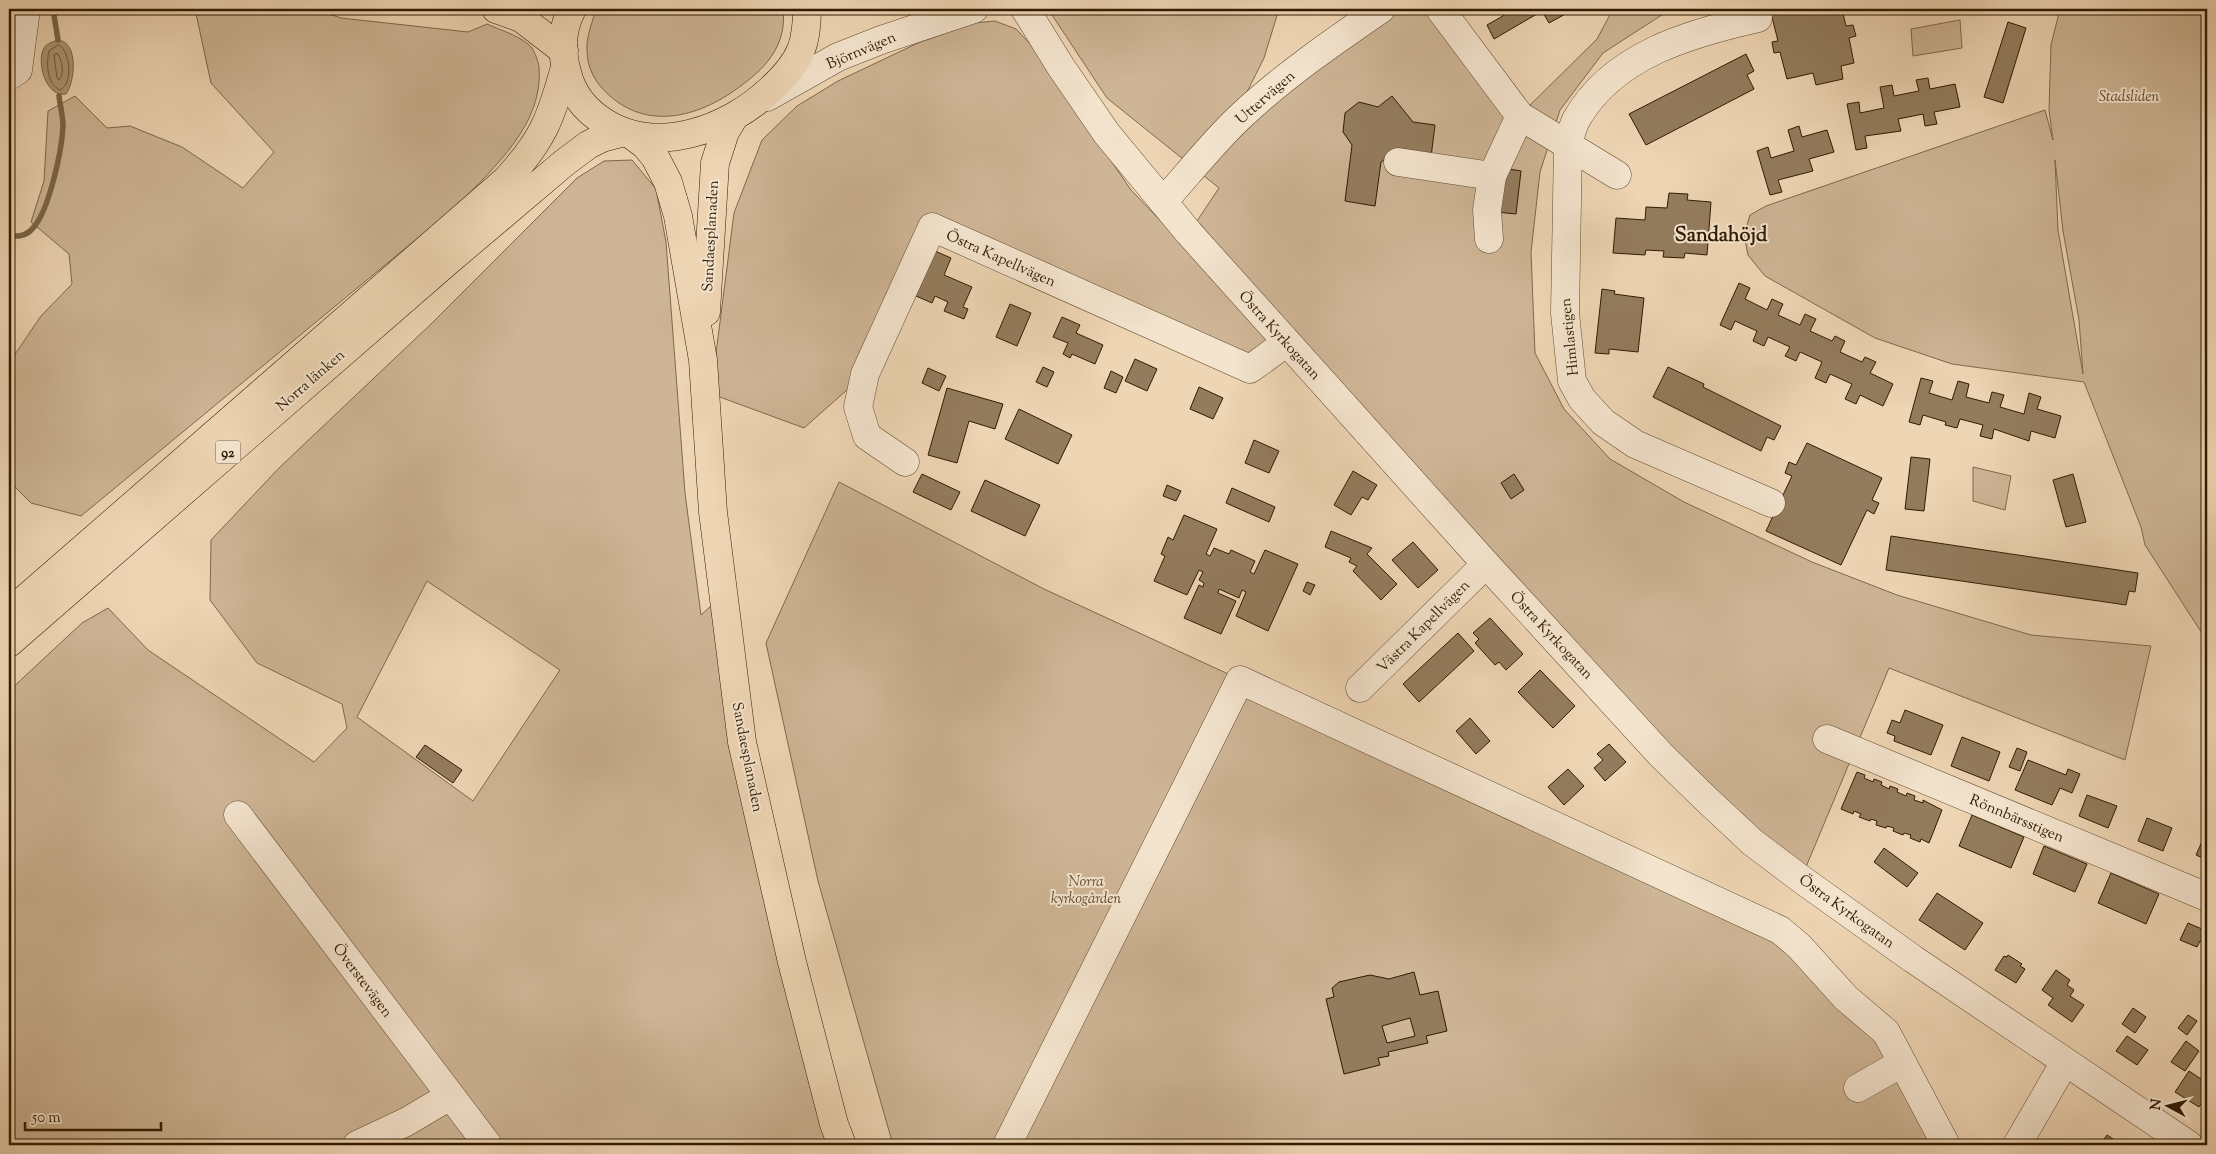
<svg xmlns="http://www.w3.org/2000/svg" width="2216" height="1154" viewBox="0 0 2216 1154" font-family="'Sorts Mill Goudy',serif">
	<style>
		.green { fill: #ceb595; stroke: #7f684a; fill-rule: evenodd }
		.water { fill: #ad9676; stroke: #7b6547 }
		.lines { fill: none; stroke-linecap: round; stroke-linejoin: round }
		.shore { stroke: #6e583b; stroke-width: 1 }
		.stream { stroke: #7b6547; stroke-width: 5.5 }
		.building { fill: #937c5d; stroke: #301b00; fill-rule: evenodd }
		.minor-casing { stroke: #604a2d; stroke-width: 29 }
		.major-casing { stroke: #301b00; stroke-width: 29 }
		.highway-casing { stroke: #301b00; stroke-width: 29 }
		.minor { stroke: #f4e4ce; stroke-width: 28 }
		.major { stroke: #eed5b3; stroke-width: 28 }
		.highway { stroke: #eed5b3; stroke-width: 28 }
		.labels { text-anchor: middle; stroke-width: 4; stroke-linejoin: round; paint-order: stroke }
		.shield { fill: #f4e4ce; stroke: #6b573e; stroke-width: 1 }
		.shield-label { font-size: 14px; font-weight: bold; fill: #301b00 }
		.street-label { font-size: 15px; fill: #301b00; stroke: #f4e4ce }
		.park-label { font-size: 15px; font-style: italic; fill: #5f492d; stroke: #f4e4ce }
		.district-label { font-size: 20px; font-weight: bold; fill: #301b00; stroke: #f4e4ce }
	</style>
	<rect width="100%" height="100%" fill="#eed5b3"/>
	<filter id="stains"><feTurbulence type="fractalNoise" baseFrequency=".004" numOctaves="4"/><feColorMatrix values="0 0 0 0 .2 0 0 0 0 .09 0 0 0 0 .02 0 0 0 .5 -.17"/></filter>
	<radialGradient id="worn" r=".72"><stop offset=".6" stop-color="#630" stop-opacity="0"/><stop offset="1" stop-color="#630" stop-opacity=".3"/></radialGradient>
	<g class="green">
		<path d="M195 9H314L341 18 468 32 487 24C500 30 517 35 528 44 534 48 538 61 539 67 544 124 494 167 459 204L81 516 31 503 9 481V363L41 316 72 284 69 254 31 222 44 181 48 111 75 96 107 128 130 126 182 147 243 188 274 152 211 83Z"/>
		<path d="M598 9H783C787 43 768 66 742 85 703 115 651 132 610 96 596 84 587 69 587 50 586 37 592 24 595 12Z"/>
		<path d="M1048 9H1279L1264 58 1228 130 1381 9H1440L1520 115 1597 39 1613 9H1671L1603 53 1560 110 1540 172 1531 252 1535 353 1564 409 1610 459 1684 502 1812 562 1897 595 2031 635 2151 646 2125 760 1889 668 1801 879 1752 842 1286 343 1250 369 932 227 865 374 804 428 717 396 716 353 734 213 762 140 797 106 838 81 918 43 974 23 995 21 1016 29 1034 48 1131 190 1180 241 1189 233 1219 188 1107 98Z"/>
		<path d="M2060 9H2207V641L2145 545 2141 527 2084 382 1952 364 1875 338 1765 276 1748 255 1744 235 1750 215 1766 206 2045 110 2053 140 2049 110 2051 45ZM2055 160 2063 231 2079 320 2083 374 2058 230Z"/>
		<path d="M1960 20 1962 48 1913 56 1911 29Z"/>
		<path d="M632 160 656 189 666 242 685 493 701 615 723 595 842 1145H9V691L82 623 108 608 148 650 314 762 347 728 342 704 257 663 210 600 211 540 280 467 431 324 577 178 604 161ZM427 581 560 670 473 801 357 717Z"/>
		<path d="M1973 467 2011 476 2005 510 1973 501Z"/>
		<path d="M839 482 1044 589 1757 918 1886 1032 1946 1145H893L818 881 766 643Z"/>
	</g>
	<path class="water" d="M58 40C79 42 75 82 66 94 46 98 36 62 44 48 47 43 53 42 58 40Z"/>
	<g class="lines">
		<g class="shore">
			<path d="M59 45C71 52 73 84 60 90 47 84 46 64 49 51Z"/>
			<path d="M58 54C62 61 65 73 59 80L57 78 54 55Z"/>
		</g>
		<g class="stream">
			<path d="M53 9 58 40"/>
			<path d="M9 236C18 237 27 236 33 228 49 211 62 150 63 126 63 116 60 105 59 96"/>
		</g>
	</g>
	<g class="building">
		<path d="M1515 9H1567L1569 12 1549 23 1542 11 1494 39 1487 25Z"/>
		<path d="M1770 9H1842L1846 26 1853 25 1856 36 1849 38 1854 63 1841 66 1843 79 1816 85 1813 73 1787 79 1780 52 1774 53 1772 42 1778 41Z"/>
		<path d="M1865 9H1889L1866 14Z"/>
		<path d="M2008 22 2026 28 2003 103 1984 97Z"/>
		<path d="M1746 54 1754 71 1747 75 1754 89 1646 145 1629 114Z"/>
		<path d="M1928 78 1930 89 1955 84 1960 107 1934 112 1937 124 1925 126 1923 114 1898 119 1901 131 1865 136 1867 148 1856 150 1847 104 1859 102 1860 113 1884 108 1880 87 1892 85 1894 96 1919 91 1916 80Z"/>
		<path d="M1392 96 1413 122 1435 125 1431 157 1395 152 1381 162 1375 206 1345 201 1352 145 1343 132 1345 113 1359 102 1378 107Z"/>
		<path d="M1799 126 1802 137 1827 130 1834 152 1809 159 1813 171 1778 180 1782 192 1770 195 1757 151 1768 147 1771 158 1794 151 1788 130Z"/>
		<path d="M1503 168 1521 171 1516 214 1497 212Z"/>
		<path d="M1669 193 1688 194 1687 200 1711 202 1707 255 1685 253 1684 258 1663 257 1664 251 1646 250 1645 255 1613 253 1616 218 1645 220 1646 207 1667 208Z"/>
		<path d="M935 251 951 258 944 275 972 287 963 307 968 309 964 319 944 311 948 302 935 296 932 303 916 296Z"/>
		<path d="M1739 283 1750 288 1745 299 1767 310 1772 299 1783 304 1778 315 1800 325 1805 314 1816 319 1810 331 1832 341 1835 336 1845 341 1840 352 1862 362 1865 357 1876 362 1870 373 1893 384 1883 406 1860 395 1856 404 1845 399 1852 384 1830 374 1826 383 1815 378 1822 362 1800 352 1796 361 1785 356 1790 347 1768 337 1764 346 1753 341 1757 331 1735 321 1731 330 1720 325Z"/>
		<path d="M1602 289 1615 291 1614 294 1644 298 1638 352 1609 349V354L1595 353Z"/>
		<path d="M1010 304 1031 313 1017 346 996 337Z"/>
		<path d="M1062 317 1080 325 1076 333 1103 345 1095 364 1072 354 1070 358 1063 354 1068 343 1053 337Z"/>
		<path d="M1135 359 1157 369 1147 391 1125 381Z"/>
		<path d="M1043 367 1054 372 1047 387 1036 382Z"/>
		<path d="M1668 367 1704 384 1703 387 1781 426 1774 440 1767 437 1761 451 1653 397Z"/>
		<path d="M928 368 946 376 939 391 922 383Z"/>
		<path d="M1111 371 1123 377 1116 393 1104 388Z"/>
		<path d="M1921 378 1933 381 1929 393 1952 400 1958 381 1969 384 1966 397 1989 403 1992 392 2004 395 2000 407 2024 414 2029 393 2041 397 2037 409 2061 416 2055 438 2031 431 2029 441 1994 429 1992 439 1980 436 1983 425 1960 419 1957 428 1945 425 1946 422 1923 415 1920 425 1909 422Z"/>
		<path d="M1199 387 1223 398 1213 419 1190 409Z"/>
		<path d="M947 388 1003 404 995 429 969 421 957 463 928 455Z"/>
		<path d="M1019 409 1072 435 1058 464 1005 439Z"/>
		<path d="M1254 440 1279 451 1269 473 1245 463Z"/>
		<path d="M1807 443 1882 478 1872 500 1879 503 1874 514 1867 510 1841 565 1766 531 1792 476 1785 473 1789 462 1796 465Z"/>
		<path d="M1911 457 1930 459 1924 511 1905 509Z"/>
		<path d="M1353 471 1377 485 1368 500 1362 497 1351 515 1334 505Z"/>
		<path d="M922 474 960 492 951 510 913 492Z"/>
		<path d="M1514 474 1524 490 1511 499 1501 483Z"/>
		<path d="M2073 474 2086 522 2066 527 2053 480Z"/>
		<path d="M985 480 1040 505 1025 536 971 511Z"/>
		<path d="M1167 485 1181 491 1176 501 1163 496Z"/>
		<path d="M1232 488 1275 507 1269 522 1226 503Z"/>
		<path d="M1184 515 1217 529 1206 554 1210 556 1214 548 1229 554 1231 550 1255 561 1250 572 1254 574 1265 550 1298 564 1268 631 1236 616 1246 592 1242 590 1239 598 1219 589 1218 593 1236 601 1221 634 1184 618 1199 585 1203 587 1204 583 1199 580 1203 572 1199 570 1187 595 1154 581 1165 556 1161 554 1168 537 1173 540Z"/>
		<path d="M1331 531 1372 548 1367 554 1397 584 1381 600 1353 571 1357 566 1349 562 1351 558 1325 547Z"/>
		<path d="M1891 536 2138 573 2135 592 2129 591 2126 605 1886 570Z"/>
		<path d="M1413 542 1438 570 1418 588 1392 560Z"/>
		<path d="M1307 582 1315 585 1310 595 1303 591Z"/>
		<path d="M1490 618 1523 654 1506 670 1499 662 1495 665 1475 643 1479 639 1473 633Z"/>
		<path d="M1458 633 1474 651 1419 702 1403 684Z"/>
		<path d="M1540 670 1575 706 1553 728 1518 692Z"/>
		<path d="M1905 710 1943 725 1931 755 1894 741 1895 736 1887 733 1892 720 1900 723Z"/>
		<path d="M1470 718 1490 741 1476 754 1456 731Z"/>
		<path d="M1962 737 2000 752 1989 781 1951 766Z"/>
		<path d="M1609 744 1626 762 1605 781 1594 768 1603 760 1597 754Z"/>
		<path d="M425 745 462 770 453 783 416 757Z"/>
		<path d="M2017 748 2027 752 2020 771 2009 767Z"/>
		<path d="M2028 760 2066 775 2068 769 2080 774 2072 793 2060 788 2052 805 2015 790Z"/>
		<path d="M1568 769 1584 786 1564 805 1548 787Z"/>
		<path d="M1857 772 1865 775 1864 778 1873 782 1874 779 1882 782 1881 785 1889 789 1890 786 1898 789 1897 792 1906 796 1907 793 1915 796 1914 800 1923 803V800L1942 810 1929 843 1921 839 1920 842 1910 838 1911 835 1904 833 1903 835 1893 831 1894 828 1887 826 1886 828 1876 825 1877 821 1871 819 1870 821 1859 817 1861 814 1854 811 1853 814 1841 809Z"/>
		<path d="M2087 795 2117 806 2108 828 2079 816Z"/>
		<path d="M1972 815 2024 837 2011 868 1959 846Z"/>
		<path d="M2147 818 2172 828 2163 851 2138 841Z"/>
		<path d="M2204 837 2207 838V860L2196 855Z"/>
		<path d="M2044 846 2087 864 2075 892 2033 874Z"/>
		<path d="M1884 848 1918 873 1907 887 1874 862Z"/>
		<path d="M2111 873 2159 894 2146 924 2098 903Z"/>
		<path d="M1937 893 1983 923 1965 950 1919 920Z"/>
		<path d="M2207 918V945L2200 941 2197 947 2180 940 2188 923 2202 929Z"/>
		<path d="M2008 955 2022 964 2020 966 2025 969 2016 983 1995 970 2004 956 2007 957Z"/>
		<path d="M2056 970 2070 980 2067 985 2074 990 2070 996 2084 1005 2072 1022 2048 1005 2053 998 2042 990Z"/>
		<path d="M1414 972 1420 995 1438 991 1447 1031 1426 1036 1428 1043 1388 1052 1389 1056 1378 1058 1380 1065 1344 1074 1326 999 1334 997 1332 988 1339 982 1370 975 1389 979ZM1410 1018 1415 1036 1387 1043 1382 1026Z"/>
		<path d="M2133 1008 2146 1017 2135 1033 2122 1024Z"/>
		<path d="M2188 1015 2197 1021 2187 1035 2178 1028Z"/>
		<path d="M2127 1036 2148 1050 2137 1065 2116 1051Z"/>
		<path d="M2186 1041 2199 1051 2185 1071 2171 1062Z"/>
		<path d="M2189 1071 2207 1083V1094L2199 1107 2175 1092Z"/>
		<path d="M2107 1135 2122 1145H2100Z"/>
	</g>
	<g class="lines">
		<defs>
			<g id="minor">
				<path d="M1025 9 1061 67 1107 134 1189 233 1486 564 1661 755 1705 798 1752 842 1801 879 1913 959 2189 1145"/>
				<path d="M1440 9 1520 116 1617 175"/>
				<path d="M1758 18C1691 33 1612 55 1576 120 1572 128 1570 137 1568 146L1565 313 1572 381 1582 399 1603 422 1635 444 1771 503"/>
				<path d="M9 76 18 70 26 9"/>
				<path d="M767 97 838 57 881 40 974 9"/>
				<path d="M1398 162 1492 176"/>
				<path d="M1163 202C1189 173 1214 141 1242 115 1285 75 1333 42 1381 9"/>
				<path d="M1489 239 1487 210 1492 176 1520 116"/>
				<path d="M905 462 867 436 858 407 865 374 932 227 1250 369 1286 343"/>
				<path d="M1360 688 1486 564"/>
				<path d="M1827 739 2207 897"/>
				<path d="M238 815 488 1145"/>
				<path d="M1858 1088 1902 1063"/>
				<path d="M357 1145 406 1122 450 1096"/>
				<path d="M1007 1145 1240 680 1780 930 1799 946 1846 998 1886 1032 1946 1145"/>
				<path d="M2017 1145 2065 1062"/>
			</g>
			<g id="major">
				<path d="M496 9 521 18 564 51"/>
				<path d="M630 134 645 145 655 157 668 182 678 216 703 360 713 512 742 742 792 962 834 1124 842 1145"/>
				<path d="M706 312 715 163 725 132 734 117"/>
			</g>
			<g id="highway">
				<path d="M572 9C562 28 561 51 567 72 572 94 585 110 604 122 657 156 729 129 771 89 783 78 795 65 801 50 806 37 807 23 807 9"/>
				<path d="M9 613 506 180C543 140 551 118 565 67"/>
				<path d="M9 643 447 262 564 163 588 145 602 138 621 133"/>
			</g>
		</defs>
		<use href="#minor" class="minor-casing"/>
		<use href="#major" class="major-casing"/>
		<use href="#highway" class="highway-casing"/>
		<use href="#minor" class="minor"/>
		<use href="#major" class="major"/>
		<use href="#highway" class="highway"/>
	</g>
	<g class="labels">
		<rect class="shield" x="215.5" y="440.5" width="25" height="23" rx="4"/>
		<g class="shield-label">
			<text x="228" y="457">92</text>
		</g>
		<g class="street-label">
			<text transform="translate(861 50) rotate(-23)" y="5">Björnvägen</text>
			<text transform="translate(1265 97) rotate(-41)" y="5">Uttervägen</text>
			<text transform="translate(710 236) rotate(-87)" y="5">Sandaesplanaden</text>
			<text transform="translate(1001 258) rotate(24)" y="5">Östra Kapellvägen</text>
			<text transform="translate(1280 335) rotate(48)" y="5">Östra Kyrkogatan</text>
			<text transform="translate(1569 337) rotate(-96)" y="5">Himlastigen</text>
			<text transform="translate(310 380) rotate(-41)" y="5">Norra länken</text>
			<text transform="translate(1423 626) rotate(-45)" y="5">Västra Kapellvägen</text>
			<text transform="translate(1552 635) rotate(47)" y="5">Östra Kyrkogatan</text>
			<text transform="translate(748 757) rotate(79)" y="5">Sandaesplanaden</text>
			<text transform="translate(2017 818) rotate(23)" y="5">Rönnbärsstigen</text>
			<text transform="translate(1847 911) rotate(36)" y="5">Östra Kyrkogatan</text>
			<text transform="translate(363 980) rotate(53)" y="5">Överstevägen</text>
		</g>
		<g class="park-label">
			<text x="2129" y="101">Stadsliden</text>
			<text x="1086" y="886">Norra<tspan x="1086" dy="17">kyrkogården</tspan></text>
		</g>
		<g class="district-label">
			<text x="1721" y="241">Sandahöjd</text>
		</g>
	</g>
	<rect width="2216" height="1154" fill="none" stroke="#eed5b3" stroke-width="30"/>
	<rect x="10" y="10" width="2196" height="1134" fill="none" stroke="#301b00" stroke-width="2.5"/>
	<rect x="15" y="15" width="2186" height="1124" fill="none" stroke="#301b00"/>
	<g transform="translate(2168 1106) rotate(277)" stroke="#f4e4ce" stroke-width="4" paint-order="stroke">
	<path d="M0-4L9 19L0 12L-9 19Z" fill="#301b00"/>
	<text y="-8" font-size="14" font-weight="bold" text-anchor="middle" fill="#301b00">N</text>
	</g>
	<path d="M25 1122v8h136v-8" fill="none" stroke="#301b00" stroke-width="2.5"/>
	<text x="32" y="1122" font-size="15" fill="#301b00" stroke="#f4e4ce" stroke-width="4" paint-order="stroke">50 m</text>
	<rect width="100%" height="100%" filter="url(#stains)"/>
	<rect width="100%" height="100%" fill="url(#worn)"/>
</svg>
